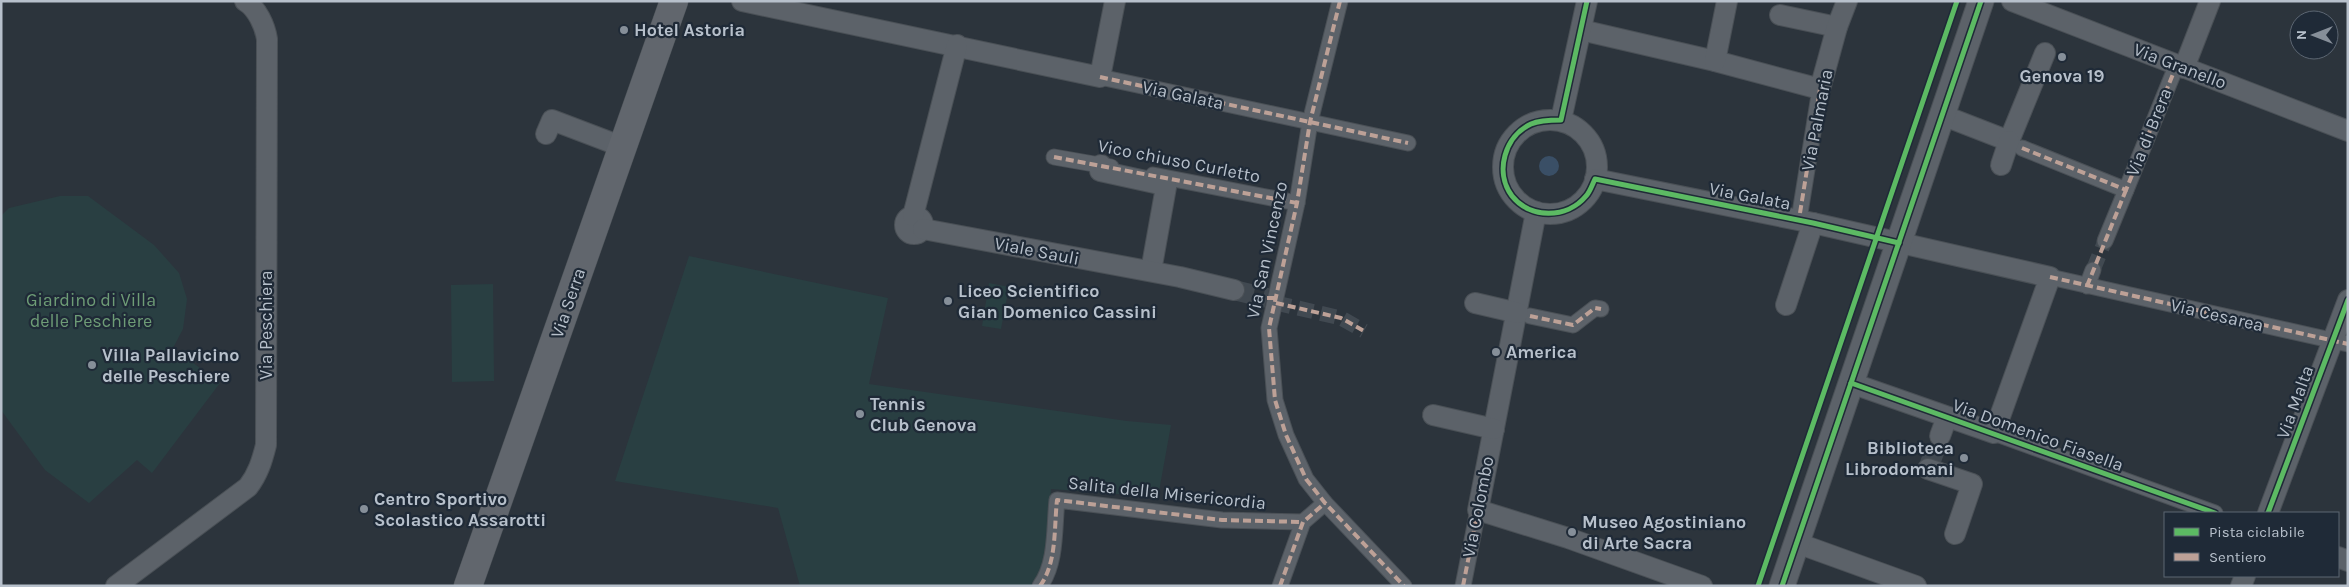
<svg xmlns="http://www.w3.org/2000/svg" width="2349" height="587" viewBox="0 0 2349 587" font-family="Karla,sans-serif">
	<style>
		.green { fill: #293f42 }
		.water { fill: #3a4f66 }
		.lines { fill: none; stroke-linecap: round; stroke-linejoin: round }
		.pedestrian-tunnel { stroke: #414951; stroke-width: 15; stroke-dasharray: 15 8; stroke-linecap: butt }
		.minor-tunnel { stroke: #414951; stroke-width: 20; stroke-dasharray: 20 10; stroke-linecap: butt }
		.pedestrian-casing { stroke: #4a5056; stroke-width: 17 }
		.minor-casing { stroke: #4a5056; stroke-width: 22 }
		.tertiary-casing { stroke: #4a5056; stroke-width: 27 }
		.secondary-casing { stroke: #4a5056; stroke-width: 29 }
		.pedestrian { stroke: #5c6269; stroke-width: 15 }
		.minor { stroke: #5c6269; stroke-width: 20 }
		.tertiary { stroke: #5c6269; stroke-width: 25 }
		.secondary { stroke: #61666d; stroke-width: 28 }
		.quiet { stroke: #bda197; stroke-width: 4; stroke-dasharray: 8 4; stroke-linecap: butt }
		.cycleway-casing { stroke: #1f2a37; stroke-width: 8 }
		.cycleway { stroke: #5cba63; stroke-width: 5 }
		.poi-dot { fill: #868f99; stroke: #1f2a37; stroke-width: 2 }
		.labels { text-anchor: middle; stroke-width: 4.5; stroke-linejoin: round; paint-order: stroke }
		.poi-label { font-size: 18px; font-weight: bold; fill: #b7c0cb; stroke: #1f2a37; text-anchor: start }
		.street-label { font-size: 18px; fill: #b7c0cb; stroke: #1f2a37 }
		.park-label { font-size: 18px; fill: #6e9c76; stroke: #1f2a37 }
	</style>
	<rect width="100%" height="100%" fill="#2c343c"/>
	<g class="green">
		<path d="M60 196H88L154 245 179 273 187 299 183 329 173 348 220 383 152 473 137 460 89 503 45 470 1 410V216L9 208Z"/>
		<path d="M689 256 888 298 869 384 1127 421 1171 425 1158 497 1051 489 1047 559 1033 586H800L778 508 615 481Z"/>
		<path d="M989 283 1009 287 1001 329 982 326Z"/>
		<path d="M493 284 494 381 452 382 451 285Z"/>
	</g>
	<circle class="water" cx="1549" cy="166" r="10"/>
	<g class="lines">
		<g class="pedestrian-tunnel">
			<path d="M2093 270 2105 241"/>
			<path d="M1276 303 1341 318 1364 331"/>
		</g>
		<g class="minor-tunnel">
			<path d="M1234 290 1267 298"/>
			<path d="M1928 469 1940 436"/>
		</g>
		<defs>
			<g id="pedestrian">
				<path d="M1340 1 1310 122 1297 203 1269 328 1275 400 1286 435 1306 479 1325 503 1404 586"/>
				<path d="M1100 77 1408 143"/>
				<path d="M2022 148 2126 190 2173 74"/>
				<path d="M1054 157 1111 167"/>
				<path d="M1153 175 1297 203"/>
				<path d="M1800 213 1820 89"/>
				<path d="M2105 241 2126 190"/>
				<path d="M2050 277 2348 344"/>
				<path d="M2087 286 2093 270"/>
				<path d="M1530 316 1573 325 1595 308 1601 309"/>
				<path d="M1994 433 2215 513"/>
				<path d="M1040 586C1057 563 1054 527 1057 500L1222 520 1303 522"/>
				<path d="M1280 586 1303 522 1325 503"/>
				<path d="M1463 586 1478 510"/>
			</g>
			<g id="minor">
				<path d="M742 1 1100 77 1115 1"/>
				<path d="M2012 1 2348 131"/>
				<path d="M1780 15 1837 27"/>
				<path d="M1581 30 1715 61 1820 89 1837 27 1847 1"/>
				<path d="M1715 61 1727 1"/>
				<path d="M2184 68 2210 1"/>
				<path d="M1942 115 2009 141 2045 53"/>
				<path d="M1561 120 1587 1"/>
				<circle cx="1550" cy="167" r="47"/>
				<path d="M546 134 552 120 623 147"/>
				<path d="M1101 165 1100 171 1164 185 1166 187 1151 271"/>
				<path d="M2001 165 2009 141"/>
				<path d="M1595 179 1813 223 2050 277 1994 433 1851 383"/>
				<path d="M1536 212 1478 510 1568 538 1702 586"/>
				<circle cx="914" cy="225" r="9"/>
				<path d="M913 216 957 45"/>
				<path d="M923 229 1180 277 1234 290"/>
				<path d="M1475 303 1518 313"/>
				<path d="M1786 305 1813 223"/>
				<path d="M1433 415 1494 429"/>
				<path d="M1940 436 1947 417"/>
				<path d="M1928 469 1972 484 1955 534"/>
				<path d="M2268 513 2348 300"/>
				<path d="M1797 543 1916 586"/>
				<path d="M2338 557 2348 561"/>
				<path d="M116 586 248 487C258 474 262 461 266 445L267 39C265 26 257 8 245 1"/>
				<path d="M2241 586 2245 576"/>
			</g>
			<path id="tertiary" d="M1782 586 1981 1"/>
			<path id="secondary" d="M468 586 674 1"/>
		</defs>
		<use href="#pedestrian" class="pedestrian-casing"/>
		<use href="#minor" class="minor-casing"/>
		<use href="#tertiary" class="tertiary-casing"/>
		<use href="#secondary" class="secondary-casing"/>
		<use href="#pedestrian" class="pedestrian"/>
		<use href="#minor" class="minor"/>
		<use href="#tertiary" class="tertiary"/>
		<use href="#secondary" class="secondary"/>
		<g class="quiet">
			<path d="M1340 1 1310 122 1297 203 1269 328 1275 400 1286 435 1306 479 1325 503 1404 586"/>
			<path d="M1100 77 1408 143"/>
			<path d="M2022 148 2126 190 2173 74"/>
			<path d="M1054 157 1297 203"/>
			<path d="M1800 213 1820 89"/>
			<path d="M2050 277 2348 344"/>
			<path d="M2087 286 2126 190"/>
			<path d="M1267 298H1277"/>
			<path d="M1276 303 1341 318 1364 331"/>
			<path d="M1530 316 1573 325 1595 308 1601 309"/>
			<path d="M1040 586C1057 563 1054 527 1057 500L1222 520 1303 522"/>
			<path d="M1280 586 1303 522 1325 503"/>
			<path d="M1463 586 1478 510"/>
		</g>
		<defs>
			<g id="cycleway">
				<path d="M1587 1 1561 120C1551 120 1540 120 1531 124 1505 136 1494 172 1512 196 1530 219 1567 219 1586 196 1590 192 1592 185 1595 179L1813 223 1899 243"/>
				<path d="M1851 383 2215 513"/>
				<path d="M2268 513 2348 300"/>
				<path d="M1758 586 1957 1"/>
				<path d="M1782 586 1981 1"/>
			</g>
		</defs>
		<use href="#cycleway" class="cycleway-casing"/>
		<use href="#cycleway" class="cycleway"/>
	</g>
	<g class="poi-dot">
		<circle cx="624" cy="30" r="5"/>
		<circle cx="2062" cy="57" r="5"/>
		<circle cx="948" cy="301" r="5"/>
		<circle cx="1496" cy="352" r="5"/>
		<circle cx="92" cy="365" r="5"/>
		<circle cx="860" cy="414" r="5"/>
		<circle cx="1964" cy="458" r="5"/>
		<circle cx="364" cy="509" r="5"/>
		<circle cx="1572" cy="532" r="5"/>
	</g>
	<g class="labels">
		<g class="poi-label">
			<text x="634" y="36">Hotel Astoria</text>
			<text x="2062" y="82" text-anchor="middle">Genova 19</text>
			<text x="958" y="297">Liceo Scientifico<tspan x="958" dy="21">Gian Domenico Cassini</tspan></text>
			<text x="1506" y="358">America</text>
			<text x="102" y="361">Villa Pallavicino<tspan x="102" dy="21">delle Peschiere</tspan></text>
			<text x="870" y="410">Tennis<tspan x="870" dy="21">Club Genova</tspan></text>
			<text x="1954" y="454" text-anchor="end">Biblioteca<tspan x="1954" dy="21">Librodomani</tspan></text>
			<text x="374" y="505">Centro Sportivo<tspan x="374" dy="21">Scolastico Assarotti</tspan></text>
			<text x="1582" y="528">Museo Agostiniano<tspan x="1582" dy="21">di Arte Sacra</tspan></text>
		</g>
		<g class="street-label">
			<text transform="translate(2180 66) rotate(21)" y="6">Via Granello</text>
			<text transform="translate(1183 95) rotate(12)" y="6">Via Galata</text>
			<text transform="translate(1817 120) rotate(-79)" y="6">Via Palmaria</text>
			<text transform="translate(2149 132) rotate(-68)" y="6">Via di Brera</text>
			<text transform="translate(1179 161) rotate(11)" y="6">Vico chiuso Curletto</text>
			<text transform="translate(1750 196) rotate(11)" y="6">Via Galata</text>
			<text transform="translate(1267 250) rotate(-78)" y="6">Via San Vincenzo</text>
			<text transform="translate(1037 251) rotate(11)" y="6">Viale Sauli</text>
			<text transform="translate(568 303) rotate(-71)" y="6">Via Serra</text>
			<text transform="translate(2217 315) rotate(13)" y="6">Via Cesarea</text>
			<text transform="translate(266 325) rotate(-90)" y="6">Via Peschiera</text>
			<text transform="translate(2295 402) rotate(-70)" y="6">Via Malta</text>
			<text transform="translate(2038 435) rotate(20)" y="6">Via Domenico Fiasella</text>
			<text transform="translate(1167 493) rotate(6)" y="6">Salita della Misericordia</text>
			<text transform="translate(1478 507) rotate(-79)" y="6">Via Colombo</text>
		</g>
		<g class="park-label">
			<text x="91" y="306">Giardino di Villa<tspan x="91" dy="21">delle Peschiere</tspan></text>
		</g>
	</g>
	<rect width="2349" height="587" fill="none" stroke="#b7c0cb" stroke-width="5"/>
	<rect x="2164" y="512" width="175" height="65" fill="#1f2a37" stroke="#5c6672"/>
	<rect x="2174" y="528" width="25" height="8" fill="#5cba63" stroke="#5c6672"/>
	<text x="2209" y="537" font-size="15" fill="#b7c0cb">Pista ciclabile</text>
	<rect x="2174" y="553" width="25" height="8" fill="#bda197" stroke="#5c6672"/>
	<text x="2209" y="562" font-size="15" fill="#b7c0cb">Sentiero</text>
	<g transform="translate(2314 35) rotate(270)"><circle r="24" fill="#1f2a37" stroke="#5c6672"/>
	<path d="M0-4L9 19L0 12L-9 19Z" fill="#868f99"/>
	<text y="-8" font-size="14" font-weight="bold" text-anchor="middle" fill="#b7c0cb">N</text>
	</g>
</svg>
